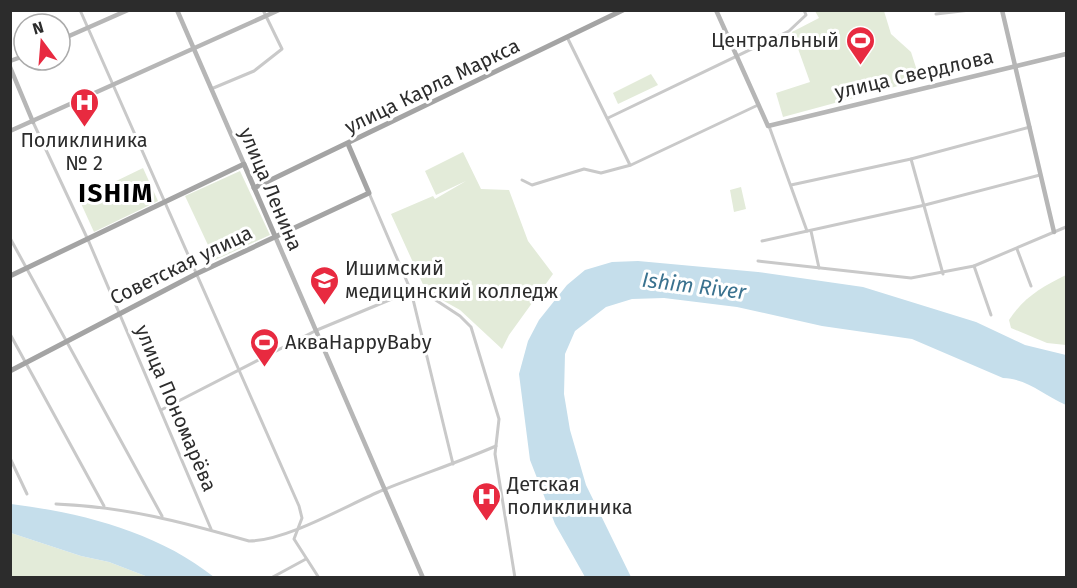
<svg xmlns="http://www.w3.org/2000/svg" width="1077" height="588" viewBox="0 0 1077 588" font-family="'Fira Sans',sans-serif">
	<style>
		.green { fill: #e3ebd9 }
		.water { fill: #c5deeb }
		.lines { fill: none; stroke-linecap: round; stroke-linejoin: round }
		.street { stroke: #c9c9c9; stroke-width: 3 }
		.secondary { stroke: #b6b6b6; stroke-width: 4.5 }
		.primary { stroke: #a4a4a4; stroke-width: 5 }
		.labels { text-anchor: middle; stroke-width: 6; stroke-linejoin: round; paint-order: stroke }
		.poi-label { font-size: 20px; fill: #2c2c2c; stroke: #fff; text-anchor: start }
		.street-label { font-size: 20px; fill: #2c2c2c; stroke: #fff }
		.water-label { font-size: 21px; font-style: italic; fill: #3a728f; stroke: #fff }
		.district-label { font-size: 26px; font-weight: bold; letter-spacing: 1.5px; fill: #000; stroke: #fff }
	</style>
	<rect width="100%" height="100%" fill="#fff"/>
	<g class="green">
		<path d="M815 11H884L891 34 911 52 920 80 783 117 776 93 810 82 792 32 819 18Z"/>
		<path d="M651 74 658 85 618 104 613 93Z"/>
		<path d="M463 152 481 189 509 190 528 241 553 274 509 335 502 349 460 310 426 291 391 214 433 196 435 199 466 181 436 195 425 171Z"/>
		<path d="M143 168 158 201 94 232 79 199Z"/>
		<path d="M240 171 270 235 215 260 185 196Z"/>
		<path d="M741 187 746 209 734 212 730 190Z"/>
		<path d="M1066 275V345L1047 343 1011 328 1009 320C1024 297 1042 287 1066 275Z"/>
		<path d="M11 533 81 556 109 562 148 577 11 578Z"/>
	</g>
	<g class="water">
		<path d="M638 261 758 272 863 287 976 322 1025 345 1066 355V405C1043 395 1028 379 1003 378L912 339 822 326 737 307 664 298 632 299 606 307 575 331 565 354 564 394 570 430 586 485 631 577H585L555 524 530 460 519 374 528 341 539 320 567 285 585 270 612 262Z"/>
		<path d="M11 504C83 513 157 532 214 577H148L109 562 81 556 11 533Z"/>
	</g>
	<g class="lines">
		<g class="street">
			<path d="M80 10 299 506 302 518 294 539 319 578"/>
			<path d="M936 14 970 10"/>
			<path d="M567 37 630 165"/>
			<path d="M211 89 254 71 282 49 263 10"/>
			<path d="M608 118 789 31 806 15 804 10"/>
			<path d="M33 122 89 242 211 529"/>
			<path d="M769 126 807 231"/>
			<path d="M911 159 943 274"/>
			<path d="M522 180 532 185 584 169 601 173 631 165 758 105"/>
			<path d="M791 185 911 159 1030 127"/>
			<path d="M369 193 411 291 453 464"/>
			<path d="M811 231 819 268"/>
			<path d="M10 238 162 516"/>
			<path d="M762 241 925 205 1040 175"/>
			<path d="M1017 249 1031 286"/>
			<path d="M758 261 911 278 974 266 1066 227"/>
			<path d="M974 266 991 315"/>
			<path d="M10 334 104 506"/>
			<path d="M161 410 317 330 411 291 425 293 460 316 471 327 499 419 495 454 515 578"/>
			<path d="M10 458 27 494"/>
			<path d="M56 504C127 507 182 522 249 541 287 541 347 505 383 490 420 475 459 462 496 446"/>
			<path d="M271 578 306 559"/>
		</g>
		<g class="secondary">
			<path d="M177 10 244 164"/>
			<path d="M716 10 768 126 1066 54"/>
			<path d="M1002 10 1054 232"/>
			<path d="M60 40 128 10"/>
			<path d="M10 61 24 56"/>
			<path d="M10 67 33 122"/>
			<path d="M10 131 279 10"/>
			<path d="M275 236 423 578"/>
		</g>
		<g class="primary">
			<path d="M254 188 623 10"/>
			<path d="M10 276 244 164 275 236"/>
			<path d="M10 371 196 274 369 193 348 144"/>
		</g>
	</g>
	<defs>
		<symbol id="stadium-pin" viewBox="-11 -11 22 30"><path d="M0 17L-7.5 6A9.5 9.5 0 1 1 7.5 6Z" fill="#e82a40" stroke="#fff"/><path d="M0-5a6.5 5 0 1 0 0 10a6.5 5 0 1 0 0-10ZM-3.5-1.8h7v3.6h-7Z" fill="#fff"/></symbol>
		<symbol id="hospital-pin" viewBox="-11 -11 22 30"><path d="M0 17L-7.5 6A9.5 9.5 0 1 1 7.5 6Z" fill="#e82a40" stroke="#fff"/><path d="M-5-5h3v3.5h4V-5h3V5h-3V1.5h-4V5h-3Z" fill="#fff"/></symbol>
		<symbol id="university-pin" viewBox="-11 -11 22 30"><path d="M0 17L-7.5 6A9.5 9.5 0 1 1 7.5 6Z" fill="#e82a40" stroke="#fff"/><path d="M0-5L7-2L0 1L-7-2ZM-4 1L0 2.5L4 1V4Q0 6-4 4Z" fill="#fff"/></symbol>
	</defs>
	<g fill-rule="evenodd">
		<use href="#stadium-pin" x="844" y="24" width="33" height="45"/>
		<use href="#hospital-pin" x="68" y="86" width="33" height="45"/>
		<use href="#university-pin" x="308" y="264" width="33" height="45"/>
		<use href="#stadium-pin" x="248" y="326" width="33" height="45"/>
		<use href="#hospital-pin" x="470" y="480" width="33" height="45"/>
	</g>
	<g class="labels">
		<g class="poi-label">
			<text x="839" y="47" text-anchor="end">Центральный</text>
			<text x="84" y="147" text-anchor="middle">Поликлиника<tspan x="84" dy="23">№ 2</tspan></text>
			<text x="345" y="275">Ишимский<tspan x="345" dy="23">медицинский колледж</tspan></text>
			<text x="285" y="349">АкваHappyBaby</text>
			<text x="507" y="491">Детская<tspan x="507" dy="23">поликлиника</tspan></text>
		</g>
		<g class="street-label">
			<text transform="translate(914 74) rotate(-13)" y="7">улица Свердлова</text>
			<text transform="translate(432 86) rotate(-26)" y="7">улица Карла Маркса</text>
			<text transform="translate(271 189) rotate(67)" y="7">улица Ленина</text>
			<text transform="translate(181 265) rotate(-26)" y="7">Советская улица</text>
			<text transform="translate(176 408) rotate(67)" y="7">улица Пономарёва</text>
		</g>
		<g class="water-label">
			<text transform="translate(694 286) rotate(7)" y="7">Ishim River</text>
		</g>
		<g class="district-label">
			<text x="116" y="202">ISHIM</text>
		</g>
	</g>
	<rect width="1077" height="588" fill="none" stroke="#2c2c2c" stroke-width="24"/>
	<g transform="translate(42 42) rotate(344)"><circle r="28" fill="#ffffff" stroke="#ababab" stroke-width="1.5"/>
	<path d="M0-4.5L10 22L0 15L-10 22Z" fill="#e82a40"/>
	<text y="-9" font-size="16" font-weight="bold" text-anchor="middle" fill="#2c2c2c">N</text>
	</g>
</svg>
